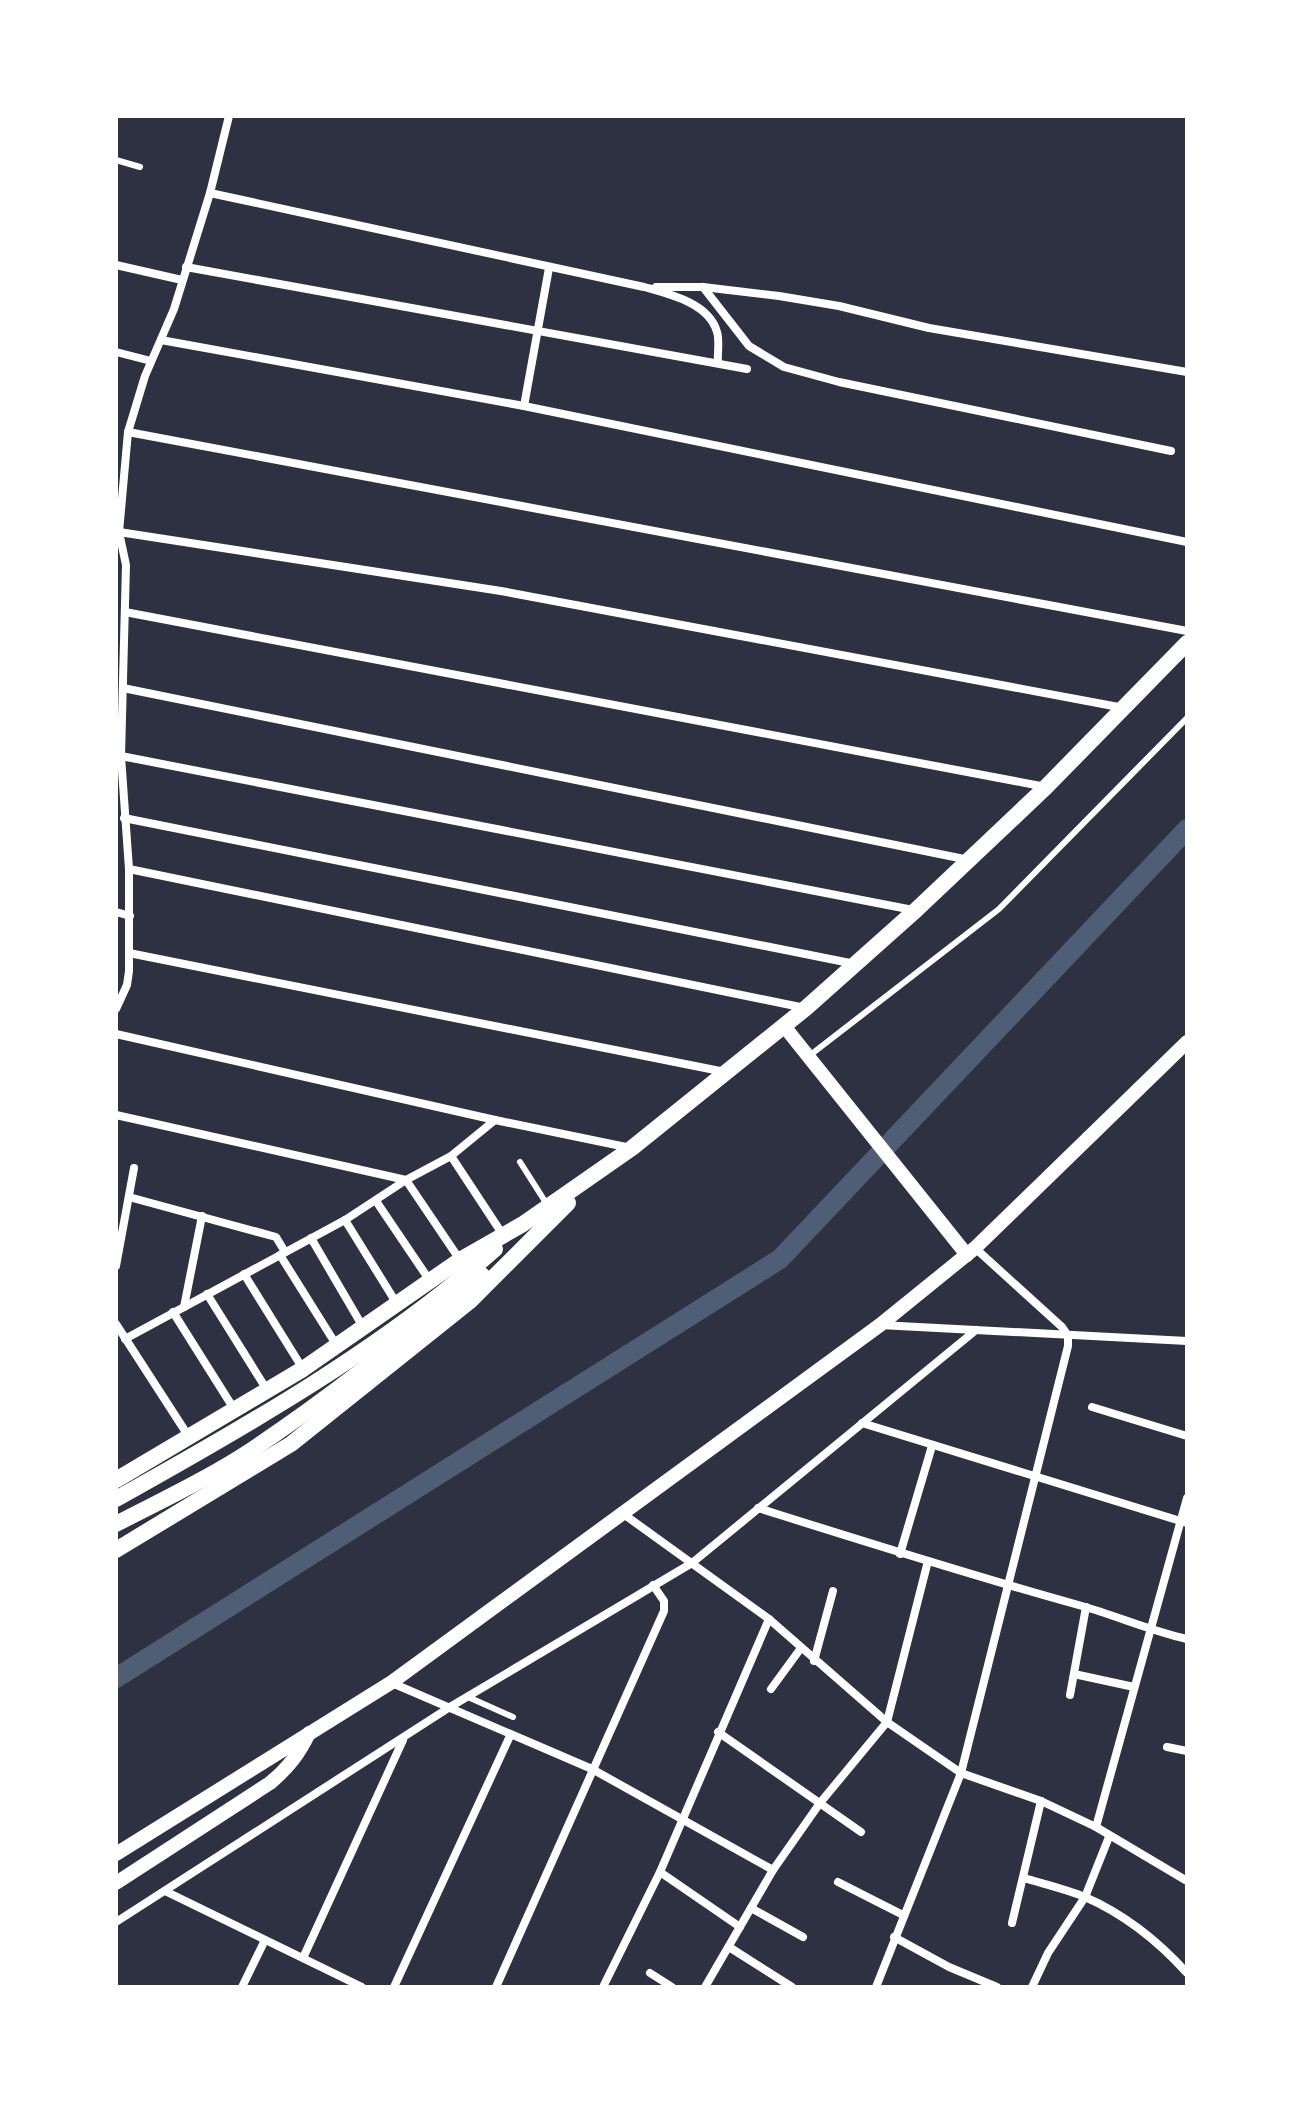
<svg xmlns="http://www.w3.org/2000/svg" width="1303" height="2103" viewBox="0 0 1303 2103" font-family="Bitter,serif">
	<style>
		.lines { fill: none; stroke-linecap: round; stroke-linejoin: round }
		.canal { stroke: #4f5d75; stroke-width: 20 }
		.service { stroke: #fff; stroke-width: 6 }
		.minor { stroke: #fff; stroke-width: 8 }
		.tertiary { stroke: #fff; stroke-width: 14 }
		.secondary { stroke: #fff; stroke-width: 16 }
	</style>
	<rect width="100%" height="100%" fill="#2d3142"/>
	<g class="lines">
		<path class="canal" d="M116 1678 780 1259 1187 829"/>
		<g class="service">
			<path d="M116 160 140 167"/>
			<path d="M809 1056 999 909 1187 718"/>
			<path d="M520 1162 548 1206"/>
			<path d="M468 1697 513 1717"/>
		</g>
		<g class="minor">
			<path d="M210 193 644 287C669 294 709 303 717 332 720 341 717 354 718 363"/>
			<path d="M116 265 182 280"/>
			<path d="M186 267 747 369"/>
			<path d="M656 287H703L779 296 839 306 929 328 1187 372"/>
			<path d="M703 287 749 346 784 367 839 382 1171 451"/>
			<path d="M161 340 524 406 1187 542"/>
			<path d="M116 352 151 361"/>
			<path d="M524 406 549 268"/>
			<path d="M128 432 1187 631"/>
			<path d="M119 532 501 591 1124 708"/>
			<path d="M125 612 1046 787"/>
			<path d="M123 688 969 860"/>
			<path d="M121 756 913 910"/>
			<path d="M124 818 855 964"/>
			<path d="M129 869 805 1008"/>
			<path d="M116 912 130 916"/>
			<path d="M129 953 725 1072"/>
			<path d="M116 1009 127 985 129 971V869L121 756 126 565 119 532 128 432 145 376 174 309 210 193 229 116"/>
			<path d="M116 1034 495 1120 631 1148"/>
			<path d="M116 1115 406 1180 460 1260"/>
			<path d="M451 1156 503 1235"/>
			<path d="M129 1197 276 1237 285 1252"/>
			<path d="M376 1201 430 1281"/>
			<path d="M345 1220 397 1304"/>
			<path d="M311 1238 363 1327"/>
			<path d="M280 1255 337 1346"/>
			<path d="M116 1266 134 1168"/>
			<path d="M244 1274 303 1369"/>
			<path d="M207 1294 267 1390"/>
			<path d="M184 1307 202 1216"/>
			<path d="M173 1312 234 1409"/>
			<path d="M116 1324 189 1437"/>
			<path d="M880 1325 1187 1341"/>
			<path d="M125 1339 345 1220 406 1180 451 1156 495 1120"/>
			<path d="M1092 1407 1187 1436"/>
			<path d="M862 1423 1187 1523"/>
			<path d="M758 1508C866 1542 973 1576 1082 1606 1117 1616 1151 1631 1187 1639"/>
			<path d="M622 1513 769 1619 887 1722 961 1773 1041 1801 1096 1827 1187 1881"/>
			<path d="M900 1554 932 1446"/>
			<path d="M814 1661 833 1591"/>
			<path d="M1074 1674 1134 1687"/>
			<path d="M392 1683 592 1769 773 1870"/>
			<path d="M771 1689 801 1648"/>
			<path d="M1070 1695 1086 1607"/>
			<path d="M718 1732 861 1832"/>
			<path d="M1167 1747 1187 1751"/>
			<path d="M1096 1827 1187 1498"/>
			<path d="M660 1872 740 1927"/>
			<path d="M1024 1878C1044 1884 1066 1889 1085 1897 1124 1914 1159 1942 1187 1973"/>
			<path d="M838 1882 903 1915"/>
			<path d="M165 1891 362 1987"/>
			<path d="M751 1908 803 1937"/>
			<path d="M116 1922 450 1707 692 1563 976 1330"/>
			<path d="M1012 1923 1041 1801"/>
			<path d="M894 1937 949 1967 997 1987"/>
			<path d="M729 1947 792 1987"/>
			<path d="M303 1958 403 1740"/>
			<path d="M650 1973 672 1987"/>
			<path d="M242 1987 265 1940"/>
			<path d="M394 1987 510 1736"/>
			<path d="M496 1987 664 1611V1601L653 1585"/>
			<path d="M603 1987 660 1872 769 1619"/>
			<path d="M705 1987 773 1870 820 1803 887 1722 928 1561"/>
			<path d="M876 1987 961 1773 1068 1346V1336L1062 1327 975 1248"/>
			<path d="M1032 1987 1048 1953 1085 1897 1109 1837"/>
		</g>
		<g class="tertiary">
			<path d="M784 1026 967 1255"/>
			<path d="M116 1854 392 1682 880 1325 975 1248 1187 1042"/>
			<path d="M116 1883 270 1783C288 1768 299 1754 309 1733"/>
		</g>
		<g class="secondary">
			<path d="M116 1480 303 1369 460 1260 523 1224 632 1148 806 1008 916 910 1046 787 1187 643"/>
			<path d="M116 1499C247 1426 382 1349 495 1249"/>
			<path d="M116 1524C158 1502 204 1481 244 1455 328 1400 404 1338 482 1275"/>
			<path d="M116 1550 291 1444 470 1301 568 1203"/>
		</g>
	</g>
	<rect width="1303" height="2103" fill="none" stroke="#ffffff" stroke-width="236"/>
</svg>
